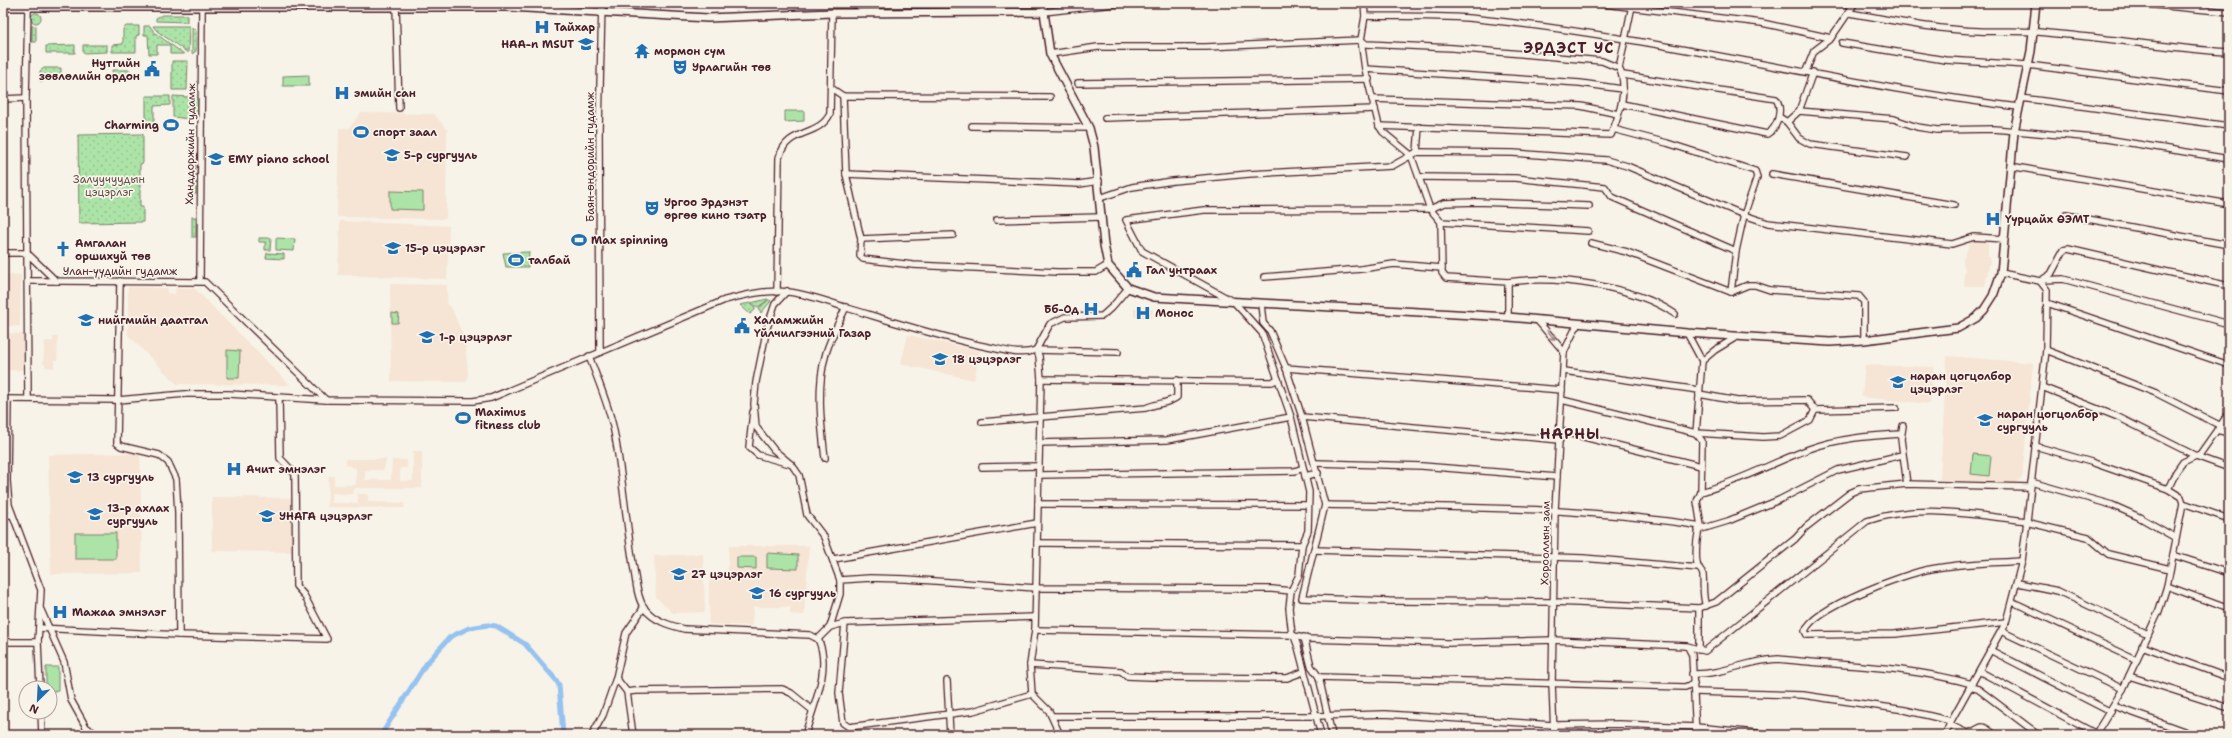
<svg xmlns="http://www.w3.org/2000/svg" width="2232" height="738" viewBox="0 0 2232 738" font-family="'Shantell Sans',sans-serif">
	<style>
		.built { fill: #f6e4d4 }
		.grass { fill: url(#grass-dots); stroke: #7b826a }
		.garden { fill: #ace4a8; stroke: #7b826a }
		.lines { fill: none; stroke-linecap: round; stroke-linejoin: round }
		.canal { stroke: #95c2ef; stroke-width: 5 }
		.minor-casing { stroke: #4a1f2b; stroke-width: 8 }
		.major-casing { stroke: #4a1f2b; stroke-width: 10 }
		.minor { stroke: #f7f3e8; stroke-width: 5.5 }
		.major { stroke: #f7f3e8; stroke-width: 7 }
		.oneway { stroke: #a0898a }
		.labels { text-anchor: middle; stroke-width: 3.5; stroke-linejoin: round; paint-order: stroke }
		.poi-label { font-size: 11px; font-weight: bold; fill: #4a1f2b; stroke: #f7f3e8; text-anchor: start }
		.street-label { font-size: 11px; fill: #4a1f2b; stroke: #f7f3e8 }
		.park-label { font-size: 11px; fill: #62504a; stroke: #f7f3e8 }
		.district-label { font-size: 15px; font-weight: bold; letter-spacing: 1px; fill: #4a1f2b; stroke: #f7f3e8 }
	</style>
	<defs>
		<pattern id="grass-dots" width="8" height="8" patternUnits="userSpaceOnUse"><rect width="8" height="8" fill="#ace4a8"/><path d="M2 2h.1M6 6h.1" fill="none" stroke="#96c391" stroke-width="1.8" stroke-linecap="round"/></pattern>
	</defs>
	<rect width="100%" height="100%" fill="#f7f3e8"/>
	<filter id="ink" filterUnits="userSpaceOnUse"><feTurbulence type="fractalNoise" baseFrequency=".025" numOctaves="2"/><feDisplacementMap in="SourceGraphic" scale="8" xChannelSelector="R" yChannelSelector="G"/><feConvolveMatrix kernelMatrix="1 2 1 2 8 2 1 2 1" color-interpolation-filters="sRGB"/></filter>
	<g filter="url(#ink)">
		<g class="built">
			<path d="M361 113 434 114 447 130 446 219 337 217 339 128H349Z"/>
			<path d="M340 221 449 226 447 279 338 275Z"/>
			<path d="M1988 239V257H1990V261L1985 286H1964V271H1965L1963 260 1971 240Z"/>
			<path d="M3 275H21L20 326H3Z"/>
			<path d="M390 284 447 285V304L452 309 465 341 468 374 466 382 391 381Z"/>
			<path d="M128 287 167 288V293L175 294 176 288H194L290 385 177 384 128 335Z"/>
			<path d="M1134 308 1153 309 1152 318 1134 317Z"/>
			<path d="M3 333 23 334V370H3Z"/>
			<path d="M908 335 980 351 974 380 901 364Z"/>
			<path d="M53 337H58L57 360H54V368L45 367V364L43 363 45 341H53Z"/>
			<path d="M1947 356 2033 363 2022 478 2015 483 1940 480Z"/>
			<path d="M1865 365 1934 367 1930 404 1862 397Z"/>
			<path d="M413 451H422V488H355L352 494 331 493V503H358V494H368V502L404 503V508L327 507 329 476H334V485H356V468L346 465V459H386L384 470H365V480H391L392 460H407V468H400V481H413Z"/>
			<path d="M140 453 142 573 51 574 48 455Z"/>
			<path d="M212 497 293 498V552L212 551Z"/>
			<path d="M729 546H809L804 615 790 614V607H753L752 626 709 624V580L727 579Z"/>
			<path d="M703 554 705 612 673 613 656 597 654 556Z"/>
		</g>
		<g class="grass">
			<circle cx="36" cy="18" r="5"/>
			<path d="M162 15H187V22L156 21V18Z"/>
			<rect x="32" y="26" width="4" height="16"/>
			<path d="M126 26H139V35L136 36V52H112V45L123 44V29Z"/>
			<path d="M144 26H150L155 33 184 54H170V45H157V54H149L148 35H144Z"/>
			<path d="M153 26H189L188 53 157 31Z"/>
			<path d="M192 27 196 31V51L192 54Z"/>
			<path d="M75 45V53H46V46Z"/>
			<path d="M83 45H107V52L83 53Z"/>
			<path d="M172 61H188L187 90H172Z"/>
			<path d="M44 68H61V75H43V81H40V71Z"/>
			<path d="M112 70H130V75L113 76Z"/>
			<path d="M146 96H170V105L154 106V121L146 130Z"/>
			<path d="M173 96 189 97V119L173 117Z"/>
			<path d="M194 97 198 101V114L194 117Z"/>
			<path d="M143 134V163L140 164V207H143V222L79 223 78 135Z"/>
			<path d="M191 159H195L196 176H191Z"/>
			<rect x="191" y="179" width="5" height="15"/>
			<rect x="192" y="217" width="4" height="20"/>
			<path d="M259 238H271L270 250H265V242H259Z"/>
			<path d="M267 253 284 254V259L266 258Z"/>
			<path d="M767 299 771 301 761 313 759 308 768 300 758 307 751 303Z"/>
			<path d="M750 303 755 307V310L750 314 740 305Z"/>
		</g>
		<g class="garden">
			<path d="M309 75V86H283V76Z"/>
			<path d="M785 111H804V121L785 122Z"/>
			<path d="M390 191 423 192V210L390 209Z"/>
			<path d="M276 238 295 239 294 251 276 250Z"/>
			<path d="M529 252 528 267H506L503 253Z"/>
			<path d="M392 313 399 314 398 323H392Z"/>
			<path d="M227 350 240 351 239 378H227Z"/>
			<path d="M1973 454 1991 456 1989 476 1971 474Z"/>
			<rect x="75" y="533" width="41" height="26"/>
			<path d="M767 553 798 555V569L767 568Z"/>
			<path d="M737 557H756V569L737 568Z"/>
			<path d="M46 667H58V691H50V688H46Z"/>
		</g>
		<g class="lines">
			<path class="canal" d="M381 735 426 664 450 637 469 628 488 625 496 626 525 644 556 680 559 685 563 735"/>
			<defs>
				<g id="minor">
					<path d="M1044 3V12L1122 3"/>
					<path d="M1364 3 1365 16 1361 40 1365 69 1379 126 1383 132 1411 155 1430 209 1441 222 1442 273 1446 278 1508 282V317"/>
					<path d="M1595 3 1762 23 1831 38"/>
					<path d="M1842 3 1853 5"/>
					<path d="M2134 3 2229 12"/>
					<path d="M396 6 399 108"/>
					<path d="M28 8 26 98 28 399"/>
					<path d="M1850 13C1892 20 1935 30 1979 31 2002 32 2025 30 2048 33 2109 38 2168 48 2229 52"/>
					<path d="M1365 16C1403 17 1441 15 1478 19 1660 37 1838 85 2019 107"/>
					<path d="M1842 43 1945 60 2028 65 2229 91"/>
					<path d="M1050 54 1098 47H1206L1361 40 1366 44 1453 48 1602 61 1619 68C1629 87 1619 116 1611 135L1379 126"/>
					<path d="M1619 68 1632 6"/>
					<path d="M1365 69 1580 83 1622 89"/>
					<path d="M1806 71 1814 51 1831 38 1855 3"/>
					<path d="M1078 83 1369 79"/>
					<path d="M831 88 843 96 1050 97"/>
					<path d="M843 96 846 174 861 239 860 256 863 259 913 265 1057 272H1096L1108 265"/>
					<path d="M2021 98 2229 126"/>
					<path d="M3 99 26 98"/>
					<path d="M1372 99 1581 106 1618 114"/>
					<path d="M1622 104 1767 134C1778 128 1783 109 1776 99L1623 75"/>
					<path d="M1799 111 1894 119 1917 127 1937 130 1994 129 2106 139 2229 159"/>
					<path d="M1779 117 1787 122 1799 111 1813 72"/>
					<path d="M1105 118 1375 109"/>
					<path d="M1787 122 1799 138 1810 144 1907 157"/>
					<path d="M972 126 1089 128"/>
					<path d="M1613 129 1667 143 1755 171 1757 177 1744 215 1736 251 1731 292"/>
					<path d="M1417 152 1419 127"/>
					<path d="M2010 166 2229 204"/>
					<path d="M846 174 1079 184 1099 181"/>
					<path d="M1772 174 1954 205"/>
					<path d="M1419 177 1515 178 1605 187 1612 197 1736 251"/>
					<path d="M1100 198 1132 187 1173 181 1249 174 1392 166 1417 152 1513 153 1606 160 1627 166 1744 215 1768 223 1952 244 1974 237 2004 239"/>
					<path d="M2066 215 2229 245"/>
					<path d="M997 220 1101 217"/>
					<path d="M1441 222 1588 231"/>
					<path d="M861 239 953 235"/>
					<path d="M1591 243 1627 252 1731 292 1748 285H1755L1770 290 1859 296 1864 302V340"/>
					<path d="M3 253H27"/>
					<path d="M27 253 56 281 205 282 326 400 473 401 491 398 725 300C745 295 768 289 788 292 807 294 826 301 844 307 891 321 939 337 988 347 1004 350 1020 356 1036 350L1050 324 1065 317 1102 316 1112 307 1128 288"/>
					<path d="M1264 277 1361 269 1394 264 1442 268"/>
					<path d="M2043 280 2063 279 2229 324"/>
					<path d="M28 281H56"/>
					<path d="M120 281 117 443 121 446 159 455 168 462 176 479 178 512 179 635"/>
					<path d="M200 281 202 7 200 3"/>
					<path d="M2040 281 2051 274 2064 250 2068 249 2229 286"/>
					<path d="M1508 282C1557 275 1635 286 1675 314"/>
					<path d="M787 291 775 304 767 328 756 382 754 404 756 427 774 450 792 465 799 475 807 515 824 537 840 580"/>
					<path d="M777 292 779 158C787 127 818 138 830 114L832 13"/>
					<path d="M2047 303 2229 365"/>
					<path d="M1261 304 1263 323 1270 331 1286 368 1302 417 1325 505 1302 598 1389 601 1554 602 1699 608 1716 602 1795 539 1806 527 1850 493 1859 489 1907 484 2030 487"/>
					<path d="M1537 320 1564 352"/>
					<path d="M1687 333 1702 361 1696 433 1702 441 1701 492 1697 501 1701 526C1696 533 1695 559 1698 567 1700 570 1702 570 1703 575 1704 585 1702 596 1706 606"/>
					<path d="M1036 350 1039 356 1041 379 1035 630 1030 665 1032 694 1049 711 1060 735"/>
					<path d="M1036 350 1118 352"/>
					<path d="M2046 350 2156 393 2221 426"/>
					<path d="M600 352 599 129 602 3"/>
					<path d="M589 356C598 381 609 405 614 431 623 477 626 524 634 570 636 582 637 597 644 608 654 621 669 625 684 629L810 635 818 639C832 668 813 706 805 735"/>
					<path d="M1702 361 1715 350 1738 336"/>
					<path d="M1286 368 1562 390"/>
					<path d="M1564 371 1699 390"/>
					<path d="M1041 379 1272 382 1278 379"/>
					<path d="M2042 387 2118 417 2196 456 2229 468"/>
					<path d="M1699 394 1737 401 1807 400 1815 410"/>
					<path d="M3 399 118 400 185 394H229L326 400"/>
					<path d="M8 399 7 481 9 505 41 590 38 642 40 688"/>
					<path d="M1562 400 1696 433 1763 437 1780 436 1810 420 1815 410"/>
					<path d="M1815 410 1896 408"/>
					<path d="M753 412 749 447 758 455 790 464"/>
					<path d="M1302 417 1560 440"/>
					<path d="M982 422 1146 408C1156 403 1168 404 1177 397V380"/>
					<path d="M1903 426 1901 439 1907 484"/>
					<path d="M2217 430 2229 433"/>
					<path d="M1560 431 1701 466"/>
					<path d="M1039 443 1167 440 1291 417"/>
					<path d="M2035 446 2091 462 2168 489"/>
					<path d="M825 458C821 424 816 386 826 353 831 337 839 322 846 307"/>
					<path d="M1316 463 1422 466 1557 477"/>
					<path d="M982 467 1039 466"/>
					<path d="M1039 475 1295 471 1303 468"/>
					<path d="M1305 476 1318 473"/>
					<path d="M2031 482 2112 505 2139 517 2176 538"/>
					<path d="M1701 492C1738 482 1772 463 1809 449 1839 438 1869 436 1901 434"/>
					<path d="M2183 503 2229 519"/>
					<path d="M1038 504 1308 505"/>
					<path d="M1325 505C1452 507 1575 506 1701 526"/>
					<path d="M3 515H12"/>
					<path d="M2026 522 2088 537 2108 554 2170 569"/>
					<path d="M1698 530 1728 521 1779 500 1838 470 1902 455"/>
					<path d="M1037 543 1302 545"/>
					<path d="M1314 550 1583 558 1699 568"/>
					<path d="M2173 555 2229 573"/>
					<path d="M834 559 1037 523"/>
					<path d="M2018 583 2058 591 2148 634"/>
					<path d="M2167 586 2229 609"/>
					<path d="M2013 602 2137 660"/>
					<path d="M1699 608V650"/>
					<path d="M41 610 64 662 71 700 86 727 97 735"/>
					<path d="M2006 622 1895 634 1807 635 1805 631C1814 607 1906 573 1931 569 1961 563 1992 563 2022 561"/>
					<path d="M845 623 839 693 843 723 849 727 973 711 1032 694"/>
					<path d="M830 627 840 594V580L870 578 906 579 1036 588 1272 589 1291 591"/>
					<path d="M39 628 179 635 327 639 304 595 296 586 295 474 280 458 279 398"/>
					<path d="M1035 630 1292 635"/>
					<path d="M2001 631 2123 689"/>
					<path d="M1294 636 1308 639 1448 643 1553 640 1687 646 1705 651 1867 521C1919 503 1973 515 2027 521"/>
					<path d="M1304 637 1311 666 1319 677 1332 735"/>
					<path d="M818 639 830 627 845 623 1035 617"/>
					<path d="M3 642H38"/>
					<path d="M2142 646 2229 678"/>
					<path d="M1688 647 1692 655 1696 735"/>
					<path d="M1990 650 2111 712"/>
					<path d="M1030 665 1121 671 1127 676 1151 677 1287 678 1303 672"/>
					<path d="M1979 671 2098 735"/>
					<path d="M1692 674C1724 675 1747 660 1778 659 1842 666 1910 666 1972 684"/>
					<path d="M2129 676 2229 708"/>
					<path d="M1319 677 1685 687 1694 683"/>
					<path d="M616 678 627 692 633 735"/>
					<path d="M947 681 950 735"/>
					<path d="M1970 687 1978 689 2039 735"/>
					<path d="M627 692 635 691 782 689 791 693 812 710"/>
					<path d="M1695 692 1803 695 1905 710 1951 721"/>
					<path d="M2114 706 2195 735"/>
					<path d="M41 712 42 735"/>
					<path d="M1052 716H1317L1385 714 1553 725 1619 724 1696 727 1776 735"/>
					<path d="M1950 725 1967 733C1984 730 1977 720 1995 735"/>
					<path d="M592 735 603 715 616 678 626 633 644 607"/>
					<path d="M1321 735 1298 647 1294 636 1292 635 1289 608 1291 591 1299 575 1302 545 1308 531 1309 492 1291 417 1262 333 1234 302 1142 251 1126 220 1204 210 1430 209 1444 203 1477 202 1589 206"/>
					<path d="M1554 735 1552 683 1555 510 1564 352 1578 323"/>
					<path d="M1945 735 1951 721 2006 622 2022 561 2027 521 2046 350 2047 290 2040 281 2001 273"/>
					<path d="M2095 735 2123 689 2159 611 2167 586 2183 503 2181 497 2168 489 2176 472 2183 462 2200 454 2229 413"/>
				</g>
				<path id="major" d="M3 7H508L708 18 832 13 1044 12 1050 54 1089 128 1094 147 1104 245 1108 265 1128 288 1154 297 1508 317 1687 333 1830 342 1864 340 1958 328 1976 318 1984 310 1993 296 2001 273 2014 132 2031 51 2036 3"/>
			</defs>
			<use href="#minor" class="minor-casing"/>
			<use href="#major" class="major-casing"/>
			<use href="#minor" class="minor"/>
			<use href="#major" class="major"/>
		</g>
		<defs><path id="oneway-shaft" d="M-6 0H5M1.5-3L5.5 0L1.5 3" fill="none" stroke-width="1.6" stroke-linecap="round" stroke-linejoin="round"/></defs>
		<use class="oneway" href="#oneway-shaft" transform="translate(1551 335) rotate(49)"/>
	</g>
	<defs>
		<symbol id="hospital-bare" viewBox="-9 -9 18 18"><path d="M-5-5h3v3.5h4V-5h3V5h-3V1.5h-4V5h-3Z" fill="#1f6fb2" stroke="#f7f3e8" stroke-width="2.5" paint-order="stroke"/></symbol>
		<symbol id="school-bare" viewBox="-9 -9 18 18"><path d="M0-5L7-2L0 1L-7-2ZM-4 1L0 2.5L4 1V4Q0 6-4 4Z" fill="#1f6fb2" stroke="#f7f3e8" stroke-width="2.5" paint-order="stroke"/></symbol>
		<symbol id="temple-bare" viewBox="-9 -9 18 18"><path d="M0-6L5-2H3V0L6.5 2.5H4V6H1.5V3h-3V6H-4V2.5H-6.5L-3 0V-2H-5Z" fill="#1f6fb2" stroke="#f7f3e8" stroke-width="2.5" paint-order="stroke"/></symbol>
		<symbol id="theatre-bare" viewBox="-9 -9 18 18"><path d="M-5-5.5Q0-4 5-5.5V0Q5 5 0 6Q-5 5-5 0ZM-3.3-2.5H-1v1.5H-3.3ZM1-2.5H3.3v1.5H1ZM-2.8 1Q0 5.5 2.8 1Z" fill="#1f6fb2" stroke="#f7f3e8" stroke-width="2.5" paint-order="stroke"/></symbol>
		<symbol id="civic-bare" viewBox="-9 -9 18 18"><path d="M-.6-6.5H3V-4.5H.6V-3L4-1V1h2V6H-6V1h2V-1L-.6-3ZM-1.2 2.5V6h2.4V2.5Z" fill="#1f6fb2" stroke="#f7f3e8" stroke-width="2.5" paint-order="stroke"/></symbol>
		<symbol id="stadium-bare" viewBox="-9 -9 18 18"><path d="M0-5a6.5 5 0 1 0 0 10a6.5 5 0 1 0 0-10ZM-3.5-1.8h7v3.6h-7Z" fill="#1f6fb2" stroke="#f7f3e8" stroke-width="2.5" paint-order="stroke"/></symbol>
		<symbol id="church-bare" viewBox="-9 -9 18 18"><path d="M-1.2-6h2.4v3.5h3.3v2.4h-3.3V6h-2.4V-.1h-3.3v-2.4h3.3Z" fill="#1f6fb2" stroke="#f7f3e8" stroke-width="2.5" paint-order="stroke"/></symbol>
	</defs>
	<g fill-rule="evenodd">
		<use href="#hospital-bare" x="531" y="16" width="22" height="22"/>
		<use href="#school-bare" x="575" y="33" width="22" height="22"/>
		<use href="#temple-bare" x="631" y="40" width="22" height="22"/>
		<use href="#theatre-bare" x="669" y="56" width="22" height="22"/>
		<use href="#civic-bare" x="141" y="58" width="22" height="22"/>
		<use href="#hospital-bare" x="331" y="82" width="22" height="22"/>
		<use href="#stadium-bare" x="160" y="114" width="22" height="22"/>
		<use href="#stadium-bare" x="350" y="121" width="22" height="22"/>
		<use href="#school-bare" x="381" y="144" width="22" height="22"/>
		<use href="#school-bare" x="205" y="148" width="22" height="22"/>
		<use href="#theatre-bare" x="641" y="197" width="22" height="22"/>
		<use href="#hospital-bare" x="1982" y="208" width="22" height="22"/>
		<use href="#stadium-bare" x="568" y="229" width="22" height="22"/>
		<use href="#school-bare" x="382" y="237" width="22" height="22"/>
		<use href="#church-bare" x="52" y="238" width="22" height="22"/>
		<use href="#stadium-bare" x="505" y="249" width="22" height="22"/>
		<use href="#civic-bare" x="1123" y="259" width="22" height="22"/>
		<use href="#hospital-bare" x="1080" y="298" width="22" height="22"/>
		<use href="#hospital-bare" x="1132" y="302" width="22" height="22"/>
		<use href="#school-bare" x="75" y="309" width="22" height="22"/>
		<use href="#civic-bare" x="731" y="315" width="22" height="22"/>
		<use href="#school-bare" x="416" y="326" width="22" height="22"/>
		<use href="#school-bare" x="929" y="348" width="22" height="22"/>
		<use href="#school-bare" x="1887" y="371" width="22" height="22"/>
		<use href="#stadium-bare" x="452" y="407" width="22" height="22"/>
		<use href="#school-bare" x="1974" y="409" width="22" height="22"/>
		<use href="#hospital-bare" x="223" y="458" width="22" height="22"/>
		<use href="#school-bare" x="64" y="466" width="22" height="22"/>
		<use href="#school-bare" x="84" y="503" width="22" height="22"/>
		<use href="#school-bare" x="256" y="505" width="22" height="22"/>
		<use href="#school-bare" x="668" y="563" width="22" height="22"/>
		<use href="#school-bare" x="746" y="582" width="22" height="22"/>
		<use href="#hospital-bare" x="49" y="601" width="22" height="22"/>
	</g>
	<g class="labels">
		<g class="poi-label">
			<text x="554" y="31">Тайхар</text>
			<text x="574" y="48" text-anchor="end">HAA-n MSUT</text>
			<text x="654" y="55">мормон сүм</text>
			<text x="140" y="67" text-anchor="end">Нутгийн<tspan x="140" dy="13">зөвлөлийн ордон</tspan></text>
			<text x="692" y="71">Урлагийн төв</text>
			<text x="354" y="97">эмийн сан</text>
			<text x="159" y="129" text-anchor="end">Charming</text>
			<text x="373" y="136">спорт заал</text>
			<text x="404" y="159">5-р сургууль</text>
			<text x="228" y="163">EMY piano school</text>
			<text x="664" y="206">Ургоо Эрдэнэт<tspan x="664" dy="13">өргөө кино тэатр</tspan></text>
			<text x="2005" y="223">Үүрцайх ӨЭМТ</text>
			<text x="591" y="244">Max spinning</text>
			<text x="75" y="247">Амгалан<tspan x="75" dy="13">оршихуй төв</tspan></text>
			<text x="405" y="252">15-р цэцэрлэг</text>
			<text x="528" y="264">талбай</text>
			<text x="1146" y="274">Гал унтраах</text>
			<text x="1079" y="313" text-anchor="end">Бб-Од</text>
			<text x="1155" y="317">Монос</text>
			<text x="98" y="324">нийгмийн даатгал</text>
			<text x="754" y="324">Халамжийн<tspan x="754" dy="13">Үйлчилгээний Газар</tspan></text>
			<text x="439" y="341">1-р цэцэрлэг</text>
			<text x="952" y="363">18 цэцэрлэг</text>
			<text x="1910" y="380">наран цогцолбор<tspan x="1910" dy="13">цэцэрлэг</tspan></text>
			<text x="475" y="416">Maximus<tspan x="475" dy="13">fitness club</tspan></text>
			<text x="1997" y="418">наран цогцолбор<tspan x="1997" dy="13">сургууль</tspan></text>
			<text x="246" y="473">Ачит эмнэлэг</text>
			<text x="87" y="481">13 сургууль</text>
			<text x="107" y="512">13-р ахлах<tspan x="107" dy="13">сургууль</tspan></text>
			<text x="279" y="520">УНАГА цэцэрлэг</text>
			<text x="691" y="578">27 цэцэрлэг</text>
			<text x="769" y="597">16 сургууль</text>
			<text x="72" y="616">Maжаа эмнэлэг</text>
		</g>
		<g class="street-label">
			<text transform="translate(190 144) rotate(-89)" y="4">Ханддоржийн гудамж</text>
			<text transform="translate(590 157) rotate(-90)" y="4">Баян-өндорийн гудамж</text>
			<text x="120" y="275">Улан-үүдийн гудамж</text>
			<text transform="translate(1545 543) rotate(-89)" y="4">Хорооллын зам</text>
		</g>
		<g class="park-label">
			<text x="109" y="183">Залуучуудын<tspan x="109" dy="13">цэцэрлэг</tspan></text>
		</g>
		<g class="district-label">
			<text x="1569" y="53">ЭРДЭСТ УС</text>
			<text x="1570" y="439">НАРНЫ</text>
		</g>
	</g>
	<rect width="2232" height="738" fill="none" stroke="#f7f3e8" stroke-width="16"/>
	<rect x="8" y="8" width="2216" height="722" fill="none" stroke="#4a1f2b" stroke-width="1.5" filter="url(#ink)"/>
	<g transform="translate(38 700) rotate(204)"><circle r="19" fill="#f7f3e8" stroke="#b29e9c"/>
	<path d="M0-3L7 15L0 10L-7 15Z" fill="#1f6fb2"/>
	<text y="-6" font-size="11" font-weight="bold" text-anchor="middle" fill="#4a1f2b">N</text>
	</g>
</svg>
